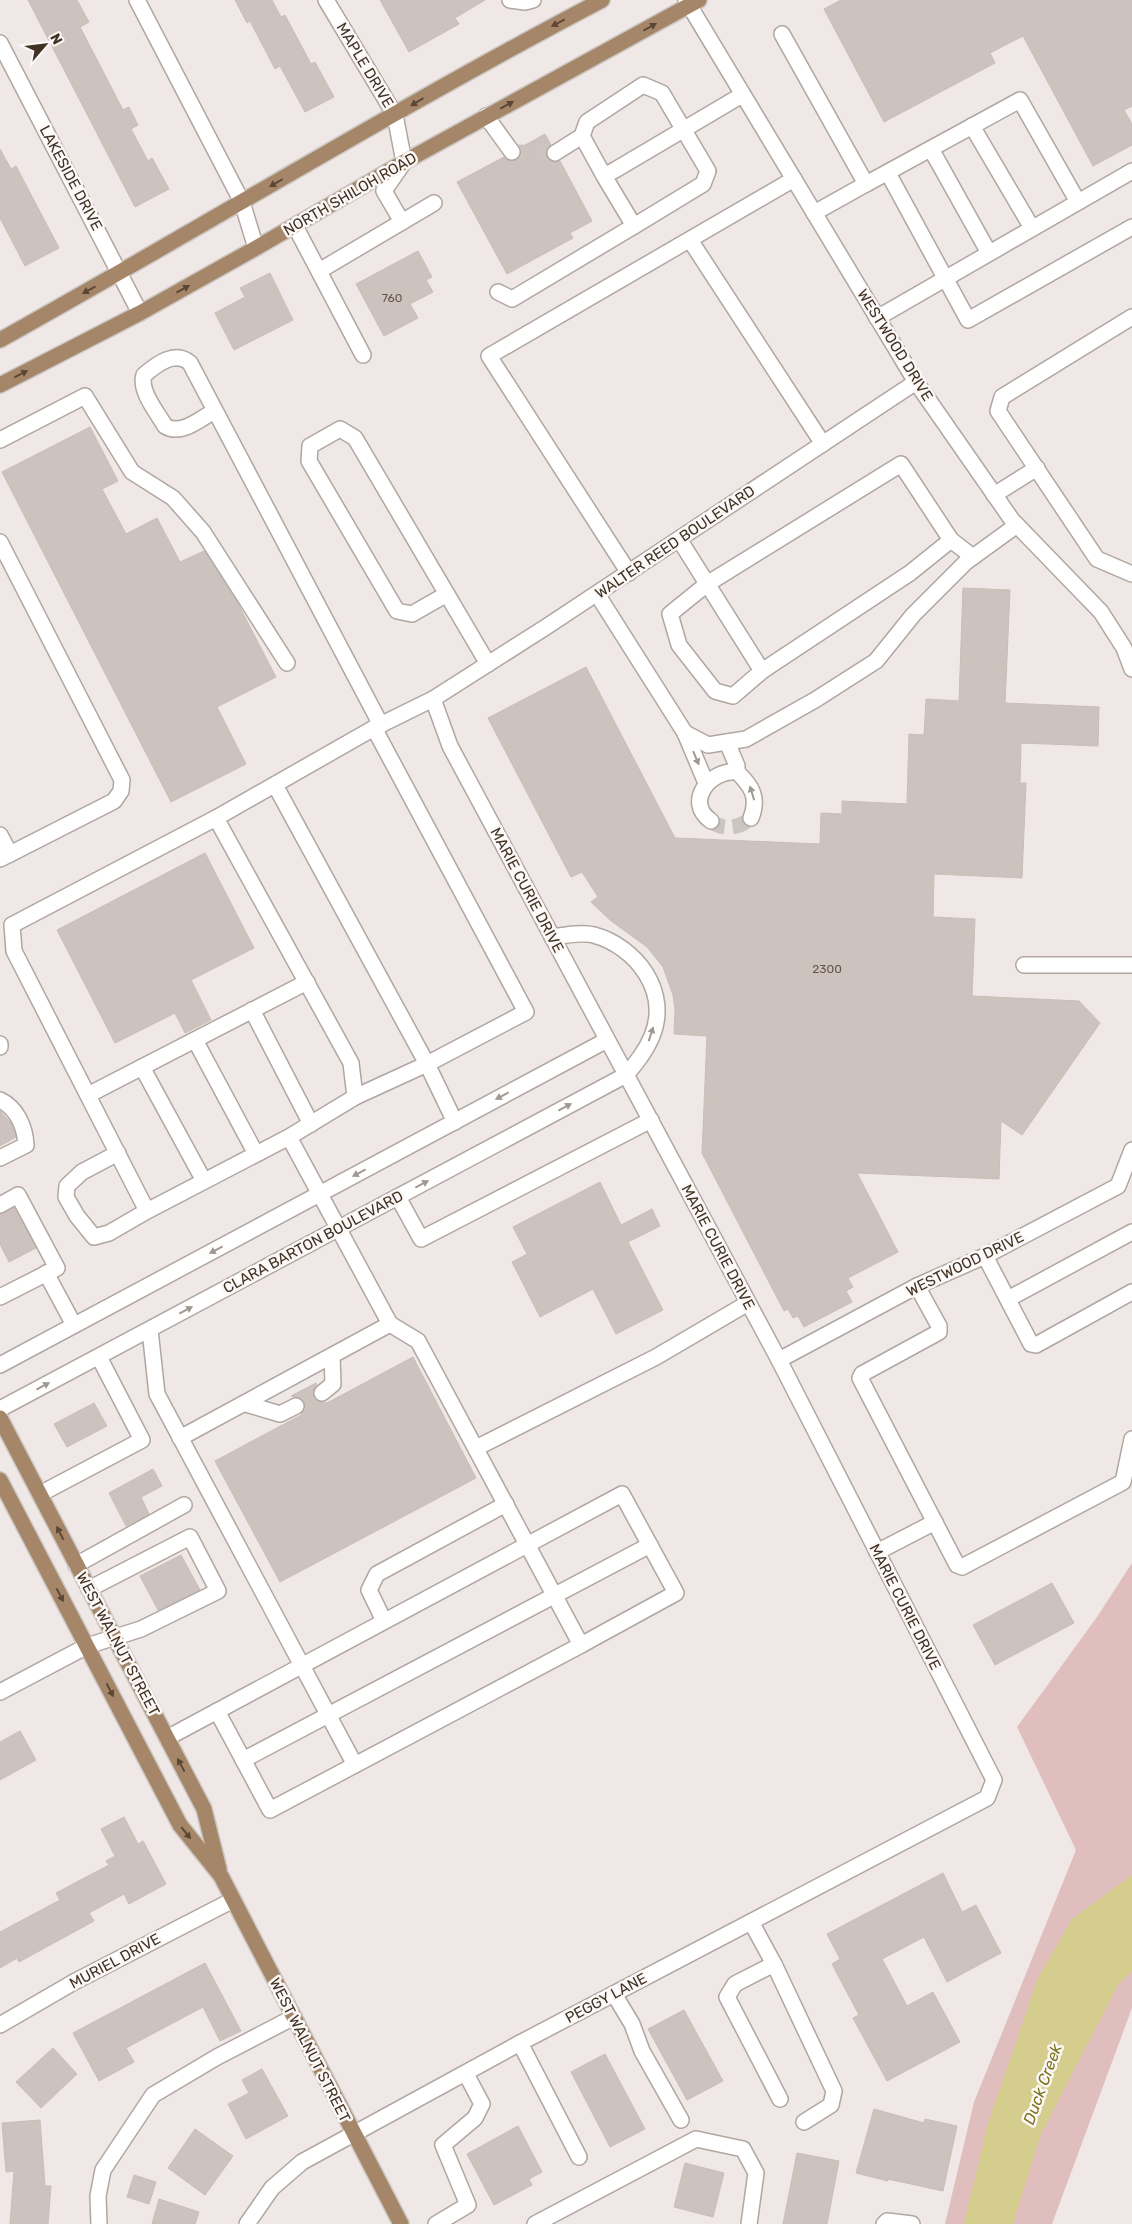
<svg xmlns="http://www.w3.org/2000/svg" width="1132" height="2224" viewBox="0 0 1132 2224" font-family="Rubik,sans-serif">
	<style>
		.green { fill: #e0bebe }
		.water { fill: #d5cd8d }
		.building { fill: #cdc3be; stroke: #c9bdb8 }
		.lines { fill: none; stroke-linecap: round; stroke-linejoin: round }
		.minor-tunnel { stroke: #ccc4bf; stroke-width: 15; stroke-dasharray: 15 8; stroke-linecap: butt }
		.minor-casing { stroke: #b1a6a0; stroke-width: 18 }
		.major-casing { stroke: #cac6c1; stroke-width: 18 }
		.minor { stroke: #fff; stroke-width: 15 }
		.major { stroke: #a68669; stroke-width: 15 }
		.oneway { fill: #5b4734 }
		.oneway2 { fill: #a09891 }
		.labels { text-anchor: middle; stroke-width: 5; stroke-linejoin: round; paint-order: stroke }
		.number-label { font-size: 12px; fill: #65564a }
		.street-label { font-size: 15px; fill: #423223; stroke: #fbf8f7 }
		.water-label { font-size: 16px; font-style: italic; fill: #7b721a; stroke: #fbf8f7 }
	</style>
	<rect width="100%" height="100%" fill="#efe8e6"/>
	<path class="green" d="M1132 1563V2008L1052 2224H945L974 2102 1076 1850 1017 1727 1097 1617Z"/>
	<path class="water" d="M1132 1875V1971L1118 1985 1041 2134 1013 2224H964L988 2123 1038 1978 1072 1919Z"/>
	<g class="building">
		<path d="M28 0H77L89 22 80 27 123 110 129 107 138 125 131 129 148 161 152 158 169 189 135 207Z"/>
		<path d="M235 0H272L281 17 285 15 311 64 315 62 334 97 305 112 280 66 275 69 250 21 247 23Z"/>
		<path d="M380 0H485L455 18 459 24 409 52Z"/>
		<path d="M841 0H1132V106L1124 110 1132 124V145L1093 166 1023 36 990 53 995 63 884 122 824 9Z"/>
		<path d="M545 134 551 145 547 149V158L551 161H560L592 221 570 233 573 238 507 274 457 182 504 157 509 161 517 160 521 155 520 148Z"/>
		<path d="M0 149 11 169 16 166 59 248 25 266 0 218Z"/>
		<path d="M418 251 432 277 426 280 433 292 410 304 418 318 384 336 356 284Z"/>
		<path d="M270 273 293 320 234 350 215 313 245 297 240 288Z"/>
		<path d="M90 427 118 481 102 489 126 534 157 518 180 562 204 551 238 604 276 677 217 707 246 764 171 802 2 472Z"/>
		<path d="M963 588 1010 590 1005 703 1099 707 1098 746 1021 743 1020 783H1026L1022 878 934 874 933 917 975 919 972 996 1079 1001 1100 1023 1022 1135 1001 1121 999 1179 857 1173 898 1252 848 1278 853 1287 846 1291 852 1302 804 1327 798 1316 793 1318 788 1309 784 1311 702 1153 707 1036 674 1034 675 1009 673 995 663 967 647 947 610 920 591 902 598 897 582 872 571 877 488 718 586 667 675 838 820 844 821 813 842 814V801L907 804 909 734 924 735 926 699 959 701Z"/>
		<path d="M205 853 254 948 191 980 211 1020 185 1033 175 1013 115 1043 57 930Z"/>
		<path d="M0 1111 11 1123 16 1137 0 1146Z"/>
		<path d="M600 1182 621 1225 652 1209 660 1226 628 1242 663 1310 616 1334 593 1289 540 1317 512 1262 527 1254 513 1227Z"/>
		<path d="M14 1208 36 1248 9 1262 0 1244V1214Z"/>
		<path d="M413 1357 476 1478 280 1582 215 1461 301 1415 305 1407 304 1401 301 1398 291 1396 316 1383 317 1385 313 1390 314 1399 319 1402 327 1403Z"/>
		<path d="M94 1403 107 1426 67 1447 54 1424Z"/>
		<path d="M153 1469 162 1486 141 1497 149 1514 126 1526 109 1493Z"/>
		<path d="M181 1555 200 1590 158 1610 140 1576Z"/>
		<path d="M1052 1583 1074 1623 995 1665 973 1625Z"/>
		<path d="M20 1731 36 1760 0 1780V1742Z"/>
		<path d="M124 1817 138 1844 143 1841 166 1884 129 1904 124 1894 89 1913 94 1921 19 1962 17 1958 0 1968V1932L60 1900 56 1893 109 1865 106 1861 115 1856 101 1829Z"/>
		<path d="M943 1873 962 1912 976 1905 1001 1953 947 1982 924 1937 882 1959 907 2006 933 1992 960 2042 887 2081 853 2018 859 2015 832 1964 840 1959 827 1934Z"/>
		<path d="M205 1963 241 2031 220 2041 203 2007 126 2048 134 2062 99 2081 73 2033Z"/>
		<path d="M684 2010 723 2081 687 2100 648 2029Z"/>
		<path d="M53 2048 77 2074 41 2108 16 2082Z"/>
		<path d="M605 2054 645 2129 610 2147 571 2072Z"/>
		<path d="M262 2069 288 2116 246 2139 228 2104 249 2093 242 2080Z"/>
		<path d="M874 2109 924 2123 925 2119 957 2126 943 2191 888 2179V2181L856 2173Z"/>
		<path d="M40 2120 45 2186H51L48 2224H10L14 2171 6 2172 2 2123Z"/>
		<path d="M518 2126 542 2172 529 2179 532 2185 494 2205 467 2154Z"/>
		<path d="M195 2129 233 2156 205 2195 168 2168Z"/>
		<path d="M797 2153 839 2161 827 2224H783Z"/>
		<path d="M685 2163 724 2173 713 2217 674 2207Z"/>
		<path d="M134 2175 156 2182 149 2204 127 2197Z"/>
		<path d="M159 2199 199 2212 195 2224H152Z"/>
	</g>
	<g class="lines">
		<g class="minor-tunnel">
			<path d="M512 152 555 153"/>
			<path d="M711 821C723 831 740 828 751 818"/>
			<path d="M296 1406 322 1393"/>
		</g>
		<defs>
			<g id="minor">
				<path d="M137 0 242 202 256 248"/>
				<path d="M326 0 395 115 404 162 384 191 402 222"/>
				<path d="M510 0 525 2 533 0"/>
				<path d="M686 0 916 382 1012 520 1101 612 1124 648 1132 669"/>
				<path d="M782 34 866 184 814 213"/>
				<path d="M0 43 140 313"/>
				<path d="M486 116 512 152"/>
				<path d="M972 126 1032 228"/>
				<path d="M931 149 989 253"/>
				<path d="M555 153 582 136"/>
				<path d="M888 173 968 320 1132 227"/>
				<path d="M604 176 582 136 587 122 643 85 662 93 708 171 703 184 634 226 604 176 615 170 742 95"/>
				<path d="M866 184 1020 100 1078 202"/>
				<path d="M295 226 363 355"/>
				<path d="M690 240 823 444"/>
				<path d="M319 271 434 203"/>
				<path d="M498 292 512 299 634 226"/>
				<path d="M1132 317 1002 397 998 411 1097 559 1132 574"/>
				<path d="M877 318 1132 171"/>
				<path d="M214 411C200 419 181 436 165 426 157 412 139 391 144 375 157 364 175 350 190 363L381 725"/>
				<path d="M0 440 85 396 132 472 173 498 203 532 287 663"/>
				<path d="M994 495 1037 468"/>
				<path d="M679 539 762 671 910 573 951 540 973 557"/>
				<path d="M0 542 122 780 121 791 114 801 10 854"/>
				<path d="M629 573 489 356 794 179"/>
				<path d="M447 594 412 614 397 611 309 461 310 446 340 429 355 438 488 664"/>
				<path d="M597 594 685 733 708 745 746 739 815 700 876 661 913 615 966 562 1017 525"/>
				<path d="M762 671 733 696 715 691 679 645 670 614 707 584 901 464 951 540"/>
				<path d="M374 728 433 699 546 627 916 382"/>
				<path d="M685 733 706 783"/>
				<path d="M727 742 737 766V772"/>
				<path d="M275 785 427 1064 355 1097"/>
				<path d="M216 818 374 728 526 1012 427 1064 455 1122"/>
				<path d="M711 821C684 802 710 769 737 772 752 786 759 798 751 818"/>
				<path d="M0 835 10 854 0 859"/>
				<path d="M1024 965H1132"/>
				<path d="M252 1010 311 1124"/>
				<path d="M195 1040 256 1154"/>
				<path d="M0 1044V1047"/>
				<path d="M142 1067 204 1181"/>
				<path d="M88 1095 307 982"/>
				<path d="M0 1100C17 1108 25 1127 26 1145L0 1158"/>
				<path d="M118 1153 82 1172 67 1186 66 1197 77 1216 94 1237 109 1233 147 1211"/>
				<path d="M398 1197 421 1239 651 1120"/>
				<path d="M0 1205 18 1195 57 1268 0 1297"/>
				<path d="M985 1256 1031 1344 1036 1345 1132 1292"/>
				<path d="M46 1273 74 1325"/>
				<path d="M917 1286 939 1326V1332L862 1374 860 1378 957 1565 962 1567 1123 1482 1132 1439"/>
				<path d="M1008 1299 1132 1232"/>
				<path d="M150 1330 157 1394 355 1765"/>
				<path d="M779 1360 917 1286 985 1256 1118 1186 1132 1150"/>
				<path d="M0 1365 607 1040"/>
				<path d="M322 1393 333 1384 332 1357"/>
				<path d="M246 1404 280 1414 296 1406"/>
				<path d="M0 1409 626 1075C636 1063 646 1051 652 1036 670 992 637 947 594 935 582 932 565 935 552 937"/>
				<path d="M180 1438 390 1324"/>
				<path d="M476 1448 656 1357 748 1303"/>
				<path d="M40 1494 142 1440 99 1357"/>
				<path d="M877 1552 935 1522"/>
				<path d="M76 1565 184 1505"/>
				<path d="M384 1621 369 1590 377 1574 506 1504"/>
				<path d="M0 1692 87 1646 141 1629 218 1591 190 1537 89 1589"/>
				<path d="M217 1711 270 1810 581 1645 418 1341 390 1324 289 1137 355 1097 351 1063 216 818 12 925 14 951 147 1211 289 1137"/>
				<path d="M167 1738 622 1494 676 1593 581 1645"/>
				<path d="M243 1760 650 1545"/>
				<path d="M751 1922 774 1964 735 1984 727 1997 780 2099"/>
				<path d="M774 1964 834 2091 831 2105 804 2122"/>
				<path d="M614 1994 632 2024 642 2051 681 2120"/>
				<path d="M0 2025 74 1982 233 1900"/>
				<path d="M520 2043 579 2157"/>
				<path d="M99 2224 98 2196 103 2170 153 2095 217 2057 294 2017"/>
				<path d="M247 2224 272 2188 302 2162 520 2043 987 1798 994 1780 779 1360 450 746 433 699"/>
				<path d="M436 2224 468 2205 443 2145 475 2118 482 2104 466 2074"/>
				<path d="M535 2224 696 2139 743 2149 756 2173 749 2224"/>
				<path d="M884 2224 887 2221 912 2224"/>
			</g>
			<g id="major">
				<path d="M0 340C201 228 398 107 602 0"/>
				<path d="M0 385 140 313 256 248 404 162 699 0"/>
				<path d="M0 1418 204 1809 219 1869"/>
				<path d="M0 1480 180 1825 221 1876 401 2224"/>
			</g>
		</defs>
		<use href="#minor" class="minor-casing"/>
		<use href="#major" class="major-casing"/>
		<use href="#minor" class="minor"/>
		<use href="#major" class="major"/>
	</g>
	<defs><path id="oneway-solid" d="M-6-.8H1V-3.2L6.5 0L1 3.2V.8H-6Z" transform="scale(1.25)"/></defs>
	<g class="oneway">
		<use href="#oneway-solid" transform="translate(558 23) rotate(152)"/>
		<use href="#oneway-solid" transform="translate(650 27) rotate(-29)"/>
		<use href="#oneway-solid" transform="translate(417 102) rotate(149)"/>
		<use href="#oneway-solid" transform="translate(507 105) rotate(-29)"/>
		<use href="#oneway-solid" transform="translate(276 183) rotate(150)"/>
		<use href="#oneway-solid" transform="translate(183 289) rotate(-29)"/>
		<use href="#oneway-solid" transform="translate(89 290) rotate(151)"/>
		<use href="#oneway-solid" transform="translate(21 374) rotate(-27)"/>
		<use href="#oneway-solid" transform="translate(60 1533) rotate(-117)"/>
		<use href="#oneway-solid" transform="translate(60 1595) rotate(62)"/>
		<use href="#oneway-solid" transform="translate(110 1690) rotate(62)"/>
		<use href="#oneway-solid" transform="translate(181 1765) rotate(-118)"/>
		<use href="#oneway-solid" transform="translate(186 1833) rotate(51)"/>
	</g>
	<g class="oneway2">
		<use href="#oneway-solid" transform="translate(696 758) rotate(67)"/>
		<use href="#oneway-solid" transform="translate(752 793) rotate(-107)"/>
		<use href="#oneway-solid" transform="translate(651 1034) rotate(-72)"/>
		<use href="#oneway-solid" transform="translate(502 1096) rotate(152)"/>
		<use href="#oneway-solid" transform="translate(565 1107) rotate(-28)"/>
		<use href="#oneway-solid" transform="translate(359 1173) rotate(152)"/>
		<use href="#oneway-solid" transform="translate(422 1184) rotate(-28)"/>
		<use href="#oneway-solid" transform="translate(216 1250) rotate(152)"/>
		<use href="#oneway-solid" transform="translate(186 1310) rotate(-28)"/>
		<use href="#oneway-solid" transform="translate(43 1386) rotate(-28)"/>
	</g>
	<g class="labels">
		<g class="number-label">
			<text x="392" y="302">760</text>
			<text x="827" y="973">2300</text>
		</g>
		<g class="street-label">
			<text transform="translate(365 65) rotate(59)" y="5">MAPLE DRIVE</text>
			<text transform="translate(71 178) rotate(62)" y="5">LAKESIDE DRIVE</text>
			<text transform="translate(350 194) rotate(-30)" y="5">NORTH SHILOH ROAD</text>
			<text transform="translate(895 345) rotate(58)" y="5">WESTWOOD DRIVE</text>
			<text transform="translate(675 542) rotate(-34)" y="5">WALTER REED BOULEVARD</text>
			<text transform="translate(527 890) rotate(62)" y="5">MARIE CURIE DRIVE</text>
			<text transform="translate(313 1242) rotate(-28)" y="5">CLARA BARTON BOULEVARD</text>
			<text transform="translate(718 1247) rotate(62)" y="5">MARIE CURIE DRIVE</text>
			<text transform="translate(965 1264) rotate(-26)" y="5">WESTWOOD DRIVE</text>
			<text transform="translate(905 1607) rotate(63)" y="5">MARIE CURIE DRIVE</text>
			<text transform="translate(118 1644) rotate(62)" y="5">WEST WALNUT STREET</text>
			<text transform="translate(115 1961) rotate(-28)" y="5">MURIEL DRIVE</text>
			<text transform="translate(606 1998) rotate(-28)" y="5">PEGGY LANE</text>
			<text transform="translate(310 2050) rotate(63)" y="5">WEST WALNUT STREET</text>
		</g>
		<g class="water-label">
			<text transform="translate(1042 2084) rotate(-70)" y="6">Duck Creek</text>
		</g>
	</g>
	<g transform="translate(45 45) rotate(62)" stroke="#fbf8f7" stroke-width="4" paint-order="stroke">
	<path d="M0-4L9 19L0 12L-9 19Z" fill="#423223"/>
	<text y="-8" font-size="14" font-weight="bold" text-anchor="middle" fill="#423223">N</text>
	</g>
</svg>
